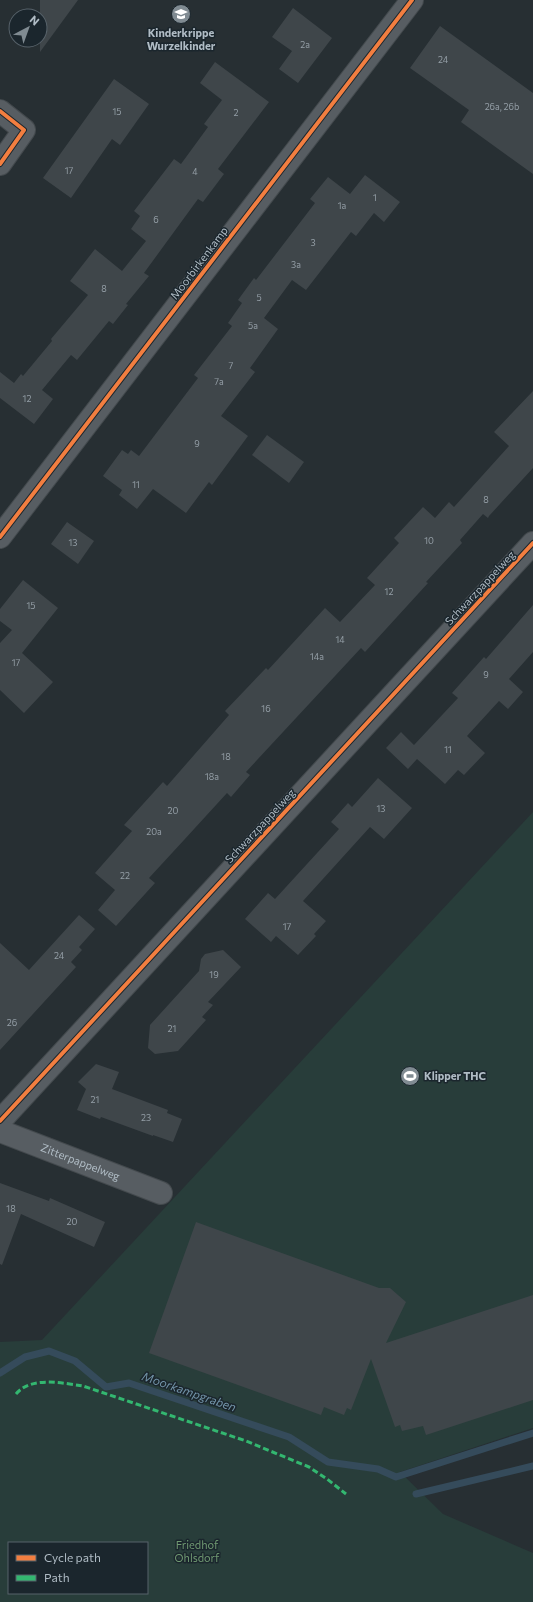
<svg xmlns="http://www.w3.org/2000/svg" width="533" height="1602" viewBox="0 0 533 1602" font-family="Commissioner,sans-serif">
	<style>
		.green { fill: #283d3a; fill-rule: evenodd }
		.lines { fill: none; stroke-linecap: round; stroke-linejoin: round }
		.stream { stroke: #354b5b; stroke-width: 7 }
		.building { fill: #3f464a }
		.minor-casing { stroke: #444a4e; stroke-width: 24 }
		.minor { stroke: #575d62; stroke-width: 22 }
		.quiet { stroke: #33b770; stroke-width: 3; stroke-dasharray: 6 3; stroke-linecap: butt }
		.cycleway-casing { stroke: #1b262d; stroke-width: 6 }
		.cycleway { stroke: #f27e40; stroke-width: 4 }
		.labels { text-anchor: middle; stroke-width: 3; stroke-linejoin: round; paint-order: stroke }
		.number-label { font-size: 9px; fill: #949ea6 }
		.poi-label { font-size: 11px; font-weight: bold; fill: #b0bcc5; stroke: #1b262d }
		.street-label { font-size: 11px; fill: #b0bcc5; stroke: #1b262d }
		.park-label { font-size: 11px; fill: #709a72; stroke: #1b262d }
		.water-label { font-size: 12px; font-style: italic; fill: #7293a8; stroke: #1b262d }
	</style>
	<rect width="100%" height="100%" fill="#272f33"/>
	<path class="green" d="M533 812V1428L400 1472 443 1514 533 1553V1602H0V1342L42 1340ZM9 1543H147V1593H9Z"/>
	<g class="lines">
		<g class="stream">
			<path d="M0 1373 25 1357 49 1351 75 1361 106 1387 129 1383 289 1437 328 1462 378 1469 396 1477 533 1433"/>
			<path d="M416 1494 533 1466"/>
		</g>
	</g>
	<g class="building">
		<path d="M40 0H78L40 52Z"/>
		<path d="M293 8 332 38 298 83 279 69 292 51 272 37Z"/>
		<path d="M440 26 533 93V174L461 122 469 110 410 68Z"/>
		<path d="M215 62 269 102 218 169 224 174 203 202 198 199 144 273 149 276 126 304 128 305 113 324 109 321 77 360 71 355 42 390 53 399 34 424 0 398V372L14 383 21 374 23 376 52 341 51 339 88 295 70 281 95 249 122 271 146 241 131 229 140 216 134 211 174 159 181 164 208 127 204 124 222 100 200 83Z"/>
		<path d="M114 79 149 104 120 145 112 139 71 198 43 178Z"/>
		<path d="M365 175 400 202 384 222 374 213 356 236 351 232 306 290 292 280 264 318 278 329 250 368 255 372 221 416 248 436 212 485 209 482 186 513 153 489 137 509 119 495 122 490 103 476 122 450 128 454 131 450 139 456 198 378 194 375 232 326 228 323 242 303 238 300 254 278 256 280 315 203 310 199 328 177 350 194Z"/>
		<path d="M533 391V468L489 516 488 518 483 514 460 540 462 543 426 582 428 583 365 652 361 648 246 772 250 775 231 797 227 793 184 840 149 878 155 883 116 926 98 910 115 890 95 873 132 831 124 825 163 782 167 786 229 715 225 711 266 668 268 670 325 608 340 622 375 585 367 578 399 543 394 538 423 507 435 518 449 502 454 507 509 446 494 432Z"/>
		<path d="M267 435 304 462 289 483 252 455Z"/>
		<path d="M67 522 94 541 78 564 51 544Z"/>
		<path d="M23 580 58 608 22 653 53 682 24 713 0 690V643L12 630 0 621V609Z"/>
		<path d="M533 605V652L509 679 523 692 508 709 499 701 467 736 485 753 464 775 458 770 445 784 417 759 408 769 386 748 401 732 414 745 458 698 452 693 484 657 486 659Z"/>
		<path d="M378 778 412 808 384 839 370 827 303 901 326 921 314 934 316 936 298 955 276 936 271 942 245 919 268 893 275 899 339 829 331 822 348 803 352 807Z"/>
		<path d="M79 915 95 929 79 947 82 950 71 962 76 967 0 1050V943L29 970Z"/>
		<path d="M223 950 241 967 208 1002 213 1005 202 1017 206 1020 178 1051 155 1054 148 1048 150 1025 199 971 201 959 205 954Z"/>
		<path d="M96 1064 119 1072 112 1089 168 1110 167 1113 182 1119 173 1142 153 1135V1136L101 1117 100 1119 77 1110 86 1089 78 1082Z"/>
		<path d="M0 1183 49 1201 50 1198 105 1222 94 1247 21 1214 2 1265 0 1264Z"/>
		<path d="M196 1222 379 1288H390L406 1302 386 1343 533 1295V1400L426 1435 423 1426 402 1431 400 1425 395 1427 371 1359 351 1410 347 1408 344 1415 324 1407 321 1415 149 1353Z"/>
	</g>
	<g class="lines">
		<defs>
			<g id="minor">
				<path d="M0 111 24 130 0 164"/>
				<path d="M0 537 412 0"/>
				<path d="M0 1121 533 543"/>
				<path id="s1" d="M0 1131 161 1193"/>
			</g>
		</defs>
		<use href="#minor" class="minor-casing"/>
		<use href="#minor" class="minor"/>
		<path class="quiet" d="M16 1394C31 1376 62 1383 83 1386L246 1441 309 1467 327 1479 346 1494"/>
		<defs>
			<g id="cycleway">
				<path d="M0 111 24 130 0 164"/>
				<path d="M0 537 412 0"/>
				<path d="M0 1121 533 543"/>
			</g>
		</defs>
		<use href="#cycleway" class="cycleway-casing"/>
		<use href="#cycleway" class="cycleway"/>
	</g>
	<defs>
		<symbol id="school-disc" viewBox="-11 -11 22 22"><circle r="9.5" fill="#808b92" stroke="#1b262d"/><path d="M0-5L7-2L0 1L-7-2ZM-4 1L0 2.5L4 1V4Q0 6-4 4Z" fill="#fff"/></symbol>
		<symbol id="stadium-disc" viewBox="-11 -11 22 22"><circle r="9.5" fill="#808b92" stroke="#1b262d"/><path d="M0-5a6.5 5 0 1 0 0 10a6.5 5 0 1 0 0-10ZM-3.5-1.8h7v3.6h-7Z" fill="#fff"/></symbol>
	</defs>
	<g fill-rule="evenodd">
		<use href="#school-disc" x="170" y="3" width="22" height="22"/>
		<use href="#stadium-disc" x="399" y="1065" width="22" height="22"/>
	</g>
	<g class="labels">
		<g class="number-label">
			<text x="305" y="48">2a</text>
			<text x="443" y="63">24</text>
			<text x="502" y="110">26a, 26b</text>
			<text x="117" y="115">15</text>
			<text x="236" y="116">2</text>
			<text x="69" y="174">17</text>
			<text x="195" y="175">4</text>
			<text x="375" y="201">1</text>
			<text x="342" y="209">1a</text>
			<text x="156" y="223">6</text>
			<text x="313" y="246">3</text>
			<text x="296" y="268">3a</text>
			<text x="104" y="292">8</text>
			<text x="259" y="301">5</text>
			<text x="253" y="329">5a</text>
			<text x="231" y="369">7</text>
			<text x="219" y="385">7a</text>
			<text x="27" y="402">12</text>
			<text x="197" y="447">9</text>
			<text x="136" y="488">11</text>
			<text x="486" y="503">8</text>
			<text x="429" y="544">10</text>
			<text x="73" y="546">13</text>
			<text x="389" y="595">12</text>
			<text x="31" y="609">15</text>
			<text x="340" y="643">14</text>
			<text x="317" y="660">14a</text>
			<text x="16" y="666">17</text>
			<text x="486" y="678">9</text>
			<text x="266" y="712">16</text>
			<text x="448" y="753">11</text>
			<text x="226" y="760">18</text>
			<text x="212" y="780">18a</text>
			<text x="381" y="812">13</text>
			<text x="173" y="814">20</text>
			<text x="154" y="835">20a</text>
			<text x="125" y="879">22</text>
			<text x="287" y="930">17</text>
			<text x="59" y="959">24</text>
			<text x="214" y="978">19</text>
			<text x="12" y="1026">26</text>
			<text x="172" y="1032">21</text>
			<text x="95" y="1103">21</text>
			<text x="146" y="1121">23</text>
			<text x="11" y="1212">18</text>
			<text x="72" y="1225">20</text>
		</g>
		<g class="poi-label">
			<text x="181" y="37">Kinderkrippe<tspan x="181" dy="13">Wurzelkinder</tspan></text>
			<text x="424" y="1080" text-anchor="start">Klipper THC</text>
		</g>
		<g class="street-label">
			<text transform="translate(199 263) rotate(-53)" y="4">Moorbirkenkamp</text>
			<text transform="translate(480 588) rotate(-47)" y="4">Schwarzpappelweg</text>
			<text transform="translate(260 826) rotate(-47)" y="4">Schwarzpappelweg</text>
			<text dy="4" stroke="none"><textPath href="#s1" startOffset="86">Zitterpappelweg</textPath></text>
		</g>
		<g class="park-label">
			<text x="197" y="1549">Friedhof<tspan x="197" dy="13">Ohlsdorf</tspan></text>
		</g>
		<g class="water-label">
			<text transform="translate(189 1392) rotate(19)" y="4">Moorkampgraben</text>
		</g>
	</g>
	<rect x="8" y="1542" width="140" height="52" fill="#1b262d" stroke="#57626a"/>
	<rect x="16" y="1555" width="20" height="6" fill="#f27e40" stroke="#57626a"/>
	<text x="44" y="1562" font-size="12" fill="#b0bcc5">Cycle path</text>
	<rect x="16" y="1575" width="20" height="6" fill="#33b770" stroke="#57626a"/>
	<text x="44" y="1582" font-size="12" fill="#b0bcc5">Path</text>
	<g transform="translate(28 28) rotate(41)"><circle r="19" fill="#1b262d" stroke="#57626a"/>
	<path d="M0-3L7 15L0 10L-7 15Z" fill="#808b92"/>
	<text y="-6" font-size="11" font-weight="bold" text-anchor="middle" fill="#b0bcc5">N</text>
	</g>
</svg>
